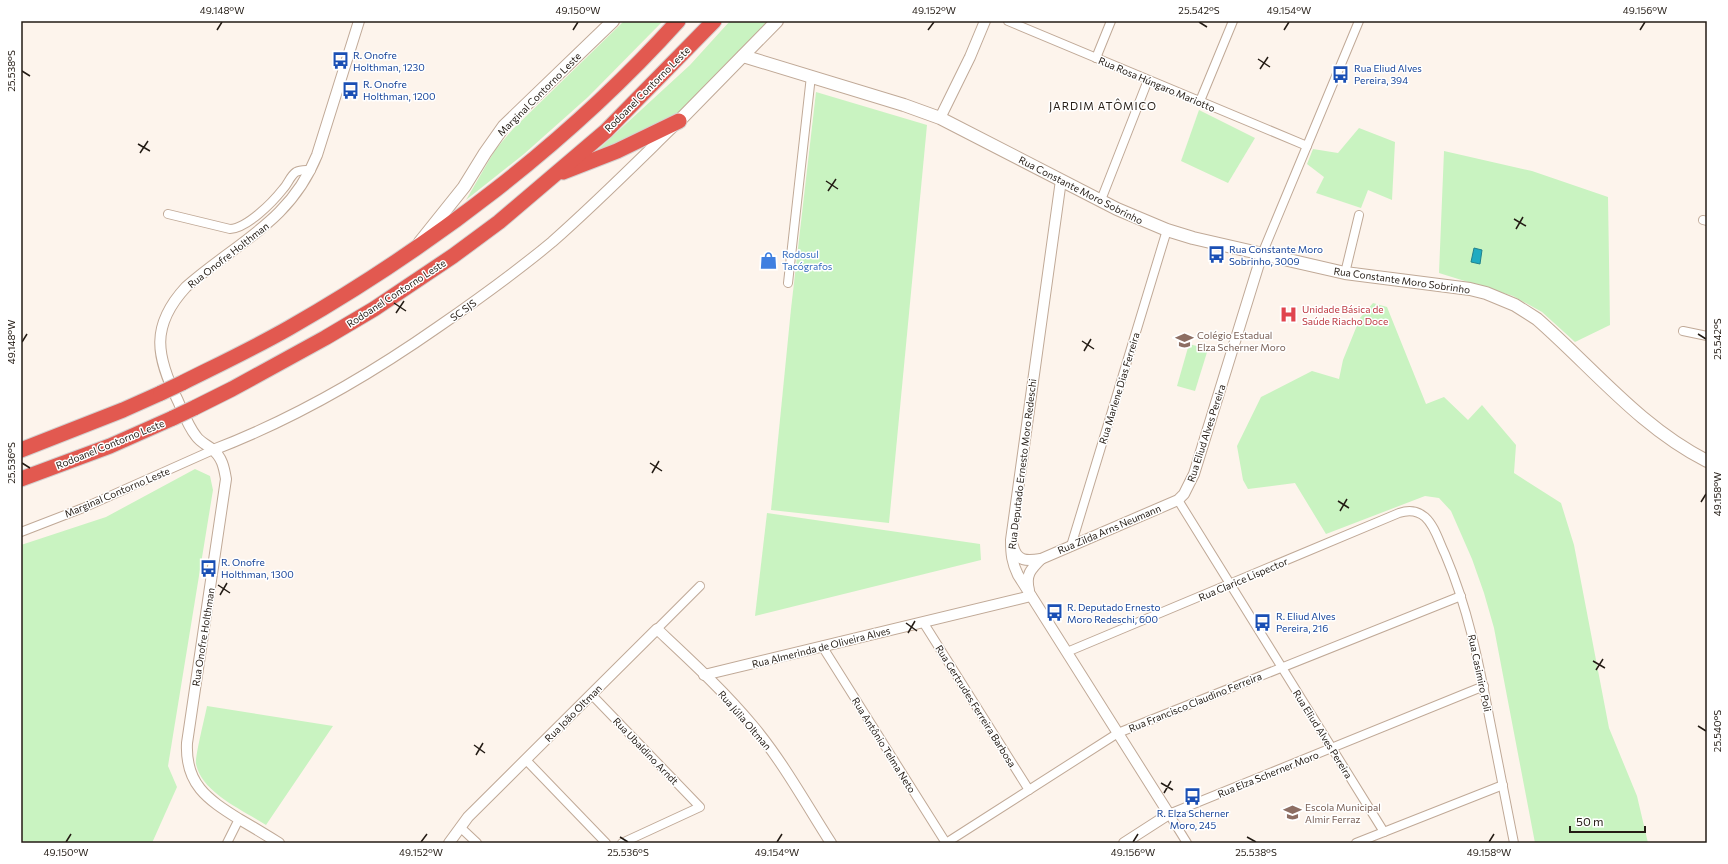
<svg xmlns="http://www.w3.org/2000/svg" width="1728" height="864" viewBox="0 0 1728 864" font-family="Commissioner,sans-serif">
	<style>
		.green { fill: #c9f3c1 }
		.water { fill: #1fabc1; stroke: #20808d }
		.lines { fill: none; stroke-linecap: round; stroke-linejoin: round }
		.minor-casing { stroke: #c0a997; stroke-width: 10 }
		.tertiary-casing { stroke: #c0a997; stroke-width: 12 }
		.secondary-casing { stroke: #c0a997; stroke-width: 14 }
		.motorway-casing { stroke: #d3d1d0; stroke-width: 17 }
		.minor { stroke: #fff; stroke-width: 8 }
		.tertiary { stroke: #fff; stroke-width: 10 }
		.secondary { stroke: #fff; stroke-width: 12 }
		.motorway { stroke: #e25950; stroke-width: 15 }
		.motorway-bridge-casing { stroke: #d3d1d0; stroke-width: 17; stroke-linecap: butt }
		.motorway-bridge { stroke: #e25950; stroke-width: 15 }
		.ticks { fill: none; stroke: #231b14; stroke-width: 1.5 }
		.labels { text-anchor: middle; stroke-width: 3; stroke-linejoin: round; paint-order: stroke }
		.transit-label { font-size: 10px; fill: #164399; stroke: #fff; text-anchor: start }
		.street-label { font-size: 10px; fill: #231b14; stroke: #fff }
		.shop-label { font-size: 10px; fill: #366cbe; stroke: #fff; text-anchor: start }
		.health-label { font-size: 10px; fill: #be3a42; stroke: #fff; text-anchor: start }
		.education-label { font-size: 10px; fill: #785e54; stroke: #fff; text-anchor: start }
		.neighbourhood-label { font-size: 11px; letter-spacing: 1px; fill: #231b14; stroke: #fff }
		.neatline { fill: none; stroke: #231b14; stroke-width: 1.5 }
		.ticks-label { font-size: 10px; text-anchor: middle; fill: #231b14 }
	</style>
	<rect width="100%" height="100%" fill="#fdf4ec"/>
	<g class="green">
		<path d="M624 21H663L588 97 524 154 466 200 495 150 513 129Z"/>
		<path d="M730 21H771L676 118 591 156 690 65Z"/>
		<path d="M816 92 927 125 889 523 771 510 791 309Z"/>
		<path d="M1199 110 1255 138 1228 183 1181 161Z"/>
		<path d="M1359 128 1395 142 1392 200 1368 190 1361 208 1316 193 1324 177 1307 164 1313 149 1338 153Z"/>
		<path d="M1444 151 1532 171 1608 197 1610 325 1575 342 1542 312 1513 296 1439 273Z"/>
		<path d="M1373 303 1387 307 1426 404 1444 397 1468 420 1482 405 1516 445 1514 473 1561 503 1574 545 1609 728 1637 796 1648 843H1535L1494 628 1484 593 1472 559 1451 511 1439 498 1425 496 1326 534 1295 483 1248 489 1243 480 1237 446 1261 397 1312 371 1339 379 1343 360 1360 318Z"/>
		<path d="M1189 344 1208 349 1195 391 1177 386Z"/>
		<path d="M195 469 210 476 213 490 168 766 177 787 152 843H29L21 840V545L106 517Z"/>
		<path d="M767 513 980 544 981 560 755 616Z"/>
		<path d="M207 706 333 726 266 825C243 810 202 793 196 764 195 756 205 717 207 706Z"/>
	</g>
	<path class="water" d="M1474 248 1482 250 1480 264 1471 262Z"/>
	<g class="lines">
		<defs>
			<g id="minor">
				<path d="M1008 21 1307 146"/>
				<path d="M1096 58 1111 21"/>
				<path d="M1200 101 1233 21"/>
				<path d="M1101 200 1148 80"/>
				<path d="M168 214 230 229C247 228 272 203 283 189 288 184 290 176 296 172 301 169 306 170 311 170"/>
				<path d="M1703 220 1707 221"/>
				<path d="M1262 254 1359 21"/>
				<path d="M1345 273 1359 215"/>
				<path d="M788 283 811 76"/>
				<path d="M1683 331 1707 336"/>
				<path d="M1178 500 1384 832"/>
				<path d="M21 532 83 508 213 450"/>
				<path d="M1071 546 1167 230"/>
				<path d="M923 622 1029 790"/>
				<path d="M657 629 700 586"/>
				<path d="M822 646 946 843"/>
				<path d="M1067 652 1399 513C1408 510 1417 510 1425 517 1435 526 1439 542 1445 554 1468 608 1479 663 1490 721 1498 761 1506 802 1514 843"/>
				<path d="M591 694 700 807 622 843"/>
				<path d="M526 760 606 843"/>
				<path d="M460 827 477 843"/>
				<path d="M227 843 239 819"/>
				<path d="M946 843 1118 733 1461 596"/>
				<path d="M1187 843 1169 814 1484 686"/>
				<path d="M1356 843 1503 785"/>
			</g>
			<g id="tertiary">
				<path d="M940 118 970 57 985 21"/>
				<path d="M1061 180 1011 540C1011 554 1012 563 1018 575L1169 814 1124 843"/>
				<path d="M213 450C294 419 368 376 438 327 477 300 516 272 552 242 594 205 633 166 673 127"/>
				<path d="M1013 546C1017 562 1027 561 1041 559L1178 500 1184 494 1194 474 1262 254"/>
				<path d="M1029 590C1025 575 1031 569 1041 559"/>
				<path d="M704 675 1031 596"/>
				<path d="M279 843C266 835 253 827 239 819 207 799 185 784 187 743L226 479C224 467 222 457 212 449 207 445 200 442 196 436 188 426 183 412 178 401 156 356 150 326 186 287 237 242 290 222 317 155L359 21"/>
				<path d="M449 843 468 817 657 629C690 660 724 691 753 726 783 762 806 804 831 843"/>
			</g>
			<g id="secondary">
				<path d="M743 56 904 105 940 118 1117 209 1167 230 1193 238 1345 273 1470 289 1486 293 1515 305 1537 319C1593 368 1640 427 1707 461"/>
				<path d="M679 121 777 21"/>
				<path d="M420 242 464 187 485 153 504 126 613 21"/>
			</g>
			<g id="motorway">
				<path d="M563 172 617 151 679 121"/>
				<path d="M182 383C218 365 254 348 289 328 431 247 569 142 678 21"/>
				<path d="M194 408 232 389 325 338 374 309 453 256 499 222 606 131 714 21"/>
				<path d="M21 450 123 410 161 393"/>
				<path d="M21 479 110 446 173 418"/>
			</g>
		</defs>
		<use href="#minor" class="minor-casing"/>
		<use href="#tertiary" class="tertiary-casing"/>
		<use href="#secondary" class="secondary-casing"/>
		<use href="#motorway" class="motorway-casing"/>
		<use href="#minor" class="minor"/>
		<use href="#tertiary" class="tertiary"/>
		<use href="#secondary" class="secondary"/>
		<use href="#motorway" class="motorway"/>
		<defs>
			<g id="motorway-bridge">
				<path d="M161 393 182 383"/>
				<path d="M173 418 194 408"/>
			</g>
		</defs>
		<use href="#motorway-bridge" class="motorway-bridge-casing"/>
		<use href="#motorway-bridge" class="motorway-bridge"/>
	</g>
	<path class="ticks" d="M1199 22 1207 27M217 30 222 22M573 30 578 22M928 30 934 22M1284 30 1289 22M1640 30 1645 22M1258 59 1270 67M1260 69 1268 57M22 71 30 76M138 144 150 151M140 153 148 141M826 181 838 189M828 191 836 179M1514 219 1526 226M1516 229 1523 217M394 303 406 311M396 313 404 301M1698 334 1706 339M1082 341 1094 349M22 342 27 334M1084 351 1091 339M22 463 30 468M650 463 662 471M652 473 659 461M1338 501 1349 508M1701 502 1706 494M1340 511 1347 499M218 585 230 593M220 595 227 583M906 623 917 631M908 633 915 621M1593 661 1605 668M1596 670 1603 659M1698 726 1706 731M474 745 485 753M476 755 483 743M1161 783 1173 790M1164 793 1171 781M620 837 628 842M1247 837 1256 842M66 842 71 834M421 842 427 834M777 842 782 834M1133 842 1138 834M1489 842 1494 834"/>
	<defs>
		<symbol id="bus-bare" viewBox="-9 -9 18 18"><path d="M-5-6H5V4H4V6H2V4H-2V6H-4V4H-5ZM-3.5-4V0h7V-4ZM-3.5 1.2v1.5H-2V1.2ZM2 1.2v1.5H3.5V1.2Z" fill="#1a4fb4" stroke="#fff" stroke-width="2.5" paint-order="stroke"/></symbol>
		<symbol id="shop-bare" viewBox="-9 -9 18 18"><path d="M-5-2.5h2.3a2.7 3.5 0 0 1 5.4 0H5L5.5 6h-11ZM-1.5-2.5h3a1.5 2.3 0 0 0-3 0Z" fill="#3f7fe0" stroke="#fff" stroke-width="2.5" paint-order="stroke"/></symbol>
		<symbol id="hospital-bare" viewBox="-9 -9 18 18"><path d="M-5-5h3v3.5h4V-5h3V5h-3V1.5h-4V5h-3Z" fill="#e0444e" stroke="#fff" stroke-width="2.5" paint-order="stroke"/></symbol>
		<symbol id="school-bare" viewBox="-9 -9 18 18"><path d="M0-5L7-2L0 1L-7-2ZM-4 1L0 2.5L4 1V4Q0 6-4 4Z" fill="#8d6e63" stroke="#fff" stroke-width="2.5" paint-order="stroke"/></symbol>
	</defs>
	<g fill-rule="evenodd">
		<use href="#bus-bare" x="328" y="48" width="25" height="25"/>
		<use href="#bus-bare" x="1328" y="62" width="25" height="25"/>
		<use href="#bus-bare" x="338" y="78" width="25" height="25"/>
		<use href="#bus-bare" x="1204" y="242" width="25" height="25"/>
		<use href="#shop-bare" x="756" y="248" width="25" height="25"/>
		<use href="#hospital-bare" x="1276" y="302" width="25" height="25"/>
		<use href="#school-bare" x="1172" y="328" width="25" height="25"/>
		<use href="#bus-bare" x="196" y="556" width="25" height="25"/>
		<use href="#bus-bare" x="1042" y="600" width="25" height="25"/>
		<use href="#bus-bare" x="1250" y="610" width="25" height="25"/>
		<use href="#bus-bare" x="1180" y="784" width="25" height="25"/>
		<use href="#school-bare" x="1280" y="800" width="25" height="25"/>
	</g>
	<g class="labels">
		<g class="transit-label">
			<text x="353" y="59">R. Onofre<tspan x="353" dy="12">Holthman, 1230</tspan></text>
			<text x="1354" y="72">Rua Eliud Alves<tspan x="1354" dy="12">Pereira, 394</tspan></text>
			<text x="363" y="88">R. Onofre<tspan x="363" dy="12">Holthman, 1200</tspan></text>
			<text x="1229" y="253">Rua Constante Moro<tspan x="1229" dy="12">Sobrinho, 3009</tspan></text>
			<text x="221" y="566">R. Onofre<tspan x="221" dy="12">Holthman, 1300</tspan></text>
			<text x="1067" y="611">R. Deputado Ernesto<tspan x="1067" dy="12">Moro Redeschi, 600</tspan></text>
			<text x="1276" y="620">R. Eliud Alves<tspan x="1276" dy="12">Pereira, 216</tspan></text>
			<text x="1193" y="817" text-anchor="middle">R. Elza Scherner<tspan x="1193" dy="12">Moro, 245</tspan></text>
		</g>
		<g class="street-label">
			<text transform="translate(1157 84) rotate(23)" y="4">Rua Rosa Húngaro Mariotto</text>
			<text transform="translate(647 89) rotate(-45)" y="4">Rodoanel Contorno Leste</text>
			<text transform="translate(539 94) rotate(-45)" y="4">Marginal Contorno Leste</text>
			<text transform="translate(1081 190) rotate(27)" y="4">Rua Constante Moro Sobrinho</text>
			<text transform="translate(228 255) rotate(-38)" y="4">Rua Onofre Holthman</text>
			<text transform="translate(1402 280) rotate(8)" y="4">Rua Constante Moro Sobrinho</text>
			<text transform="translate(396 293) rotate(-33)" y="4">Rodoanel Contorno Leste</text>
			<text transform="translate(463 310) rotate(-36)" y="4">SC SJS</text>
			<text transform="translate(1119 388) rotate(-73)" y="4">Rua Marlene Dias Ferreira</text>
			<text transform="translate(1206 433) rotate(-72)" y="4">Rua Eliud Alves Pereira</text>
			<text transform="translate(110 444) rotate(-22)" y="4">Rodoanel Contorno Leste</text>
			<text transform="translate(1022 464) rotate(-83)" y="4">Rua Deputado Ernesto Moro Redeschi</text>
			<text transform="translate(117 492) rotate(-23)" y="4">Marginal Contorno Leste</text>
			<text transform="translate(1109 529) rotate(-23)" y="4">Rua Zilda Arns Neumann</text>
			<text transform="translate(1243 579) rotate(-23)" y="4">Rua Clarice Lispector</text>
			<text transform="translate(203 637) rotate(-81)" y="4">Rua Onofre Holthman</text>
			<text transform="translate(821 647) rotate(-14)" y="4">Rua Almerinda de Oliveira Alves</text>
			<text transform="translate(1480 673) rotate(78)" y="4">Rua Casimiro Poli</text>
			<text transform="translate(1195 702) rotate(-22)" y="4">Rua Francisco Claudino Ferreira</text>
			<text transform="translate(976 706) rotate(58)" y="4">Rua Gertrudes Ferreira Barbosa</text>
			<text transform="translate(573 713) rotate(-45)" y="4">Rua João Oltman</text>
			<text transform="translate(745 720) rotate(49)" y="4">Rua Júlia Oltman</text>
			<text transform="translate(1323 734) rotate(58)" y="4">Rua Eliud Alves Pereira</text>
			<text transform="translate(884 745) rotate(58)" y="4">Rua Antônio Telma Neto</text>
			<text transform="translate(646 751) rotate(46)" y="4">Rua Ubaldino Arndt</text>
			<text transform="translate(1268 774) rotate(-22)" y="4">Rua Elza Scherner Moro</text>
		</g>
		<g class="shop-label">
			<text x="782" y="258">Rodosul<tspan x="782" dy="12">Tacógrafos</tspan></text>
		</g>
		<g class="health-label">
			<text x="1302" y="313">Unidade Básica de<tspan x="1302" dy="12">Saúde Riacho Doce</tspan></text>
		</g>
		<g class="education-label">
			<text x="1197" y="339">Colégio Estadual<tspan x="1197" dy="12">Elza Scherner Moro</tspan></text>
			<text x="1305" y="811">Escola Municipal<tspan x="1305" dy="12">Almir Ferraz</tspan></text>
		</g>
		<g class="neighbourhood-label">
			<text x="1103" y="110">JARDIM ATÔMICO</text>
		</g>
	</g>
	<rect width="1728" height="864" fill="none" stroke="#ffffff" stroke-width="44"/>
	<path d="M1570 826v6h75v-6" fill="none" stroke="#231b14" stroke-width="2"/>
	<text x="1576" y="826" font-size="12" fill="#231b14" stroke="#ffffff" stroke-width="3" paint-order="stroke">50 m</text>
	<rect x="22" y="22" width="1684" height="820" class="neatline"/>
	<g class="ticks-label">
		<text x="222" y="14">49.148°W</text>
		<text x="578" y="14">49.150°W</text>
		<text x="934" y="14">49.152°W</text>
		<text x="1199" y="14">25.542°S</text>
		<text x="1289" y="14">49.154°W</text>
		<text x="1645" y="14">49.156°W</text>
		<text transform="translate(11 71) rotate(-90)" y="4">25.538°S</text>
		<text transform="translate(1717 339) rotate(-90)" y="4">25.542°S</text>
		<text transform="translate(11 342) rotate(-90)" y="4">49.148°W</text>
		<text transform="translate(11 463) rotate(-90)" y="4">25.536°S</text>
		<text transform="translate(1717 494) rotate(-90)" y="4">49.158°W</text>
		<text transform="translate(1717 731) rotate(-90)" y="4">25.540°S</text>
		<text x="66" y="856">49.150°W</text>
		<text x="421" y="856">49.152°W</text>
		<text x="628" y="856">25.536°S</text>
		<text x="777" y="856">49.154°W</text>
		<text x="1133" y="856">49.156°W</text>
		<text x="1256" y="856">25.538°S</text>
		<text x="1489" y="856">49.158°W</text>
	</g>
</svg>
